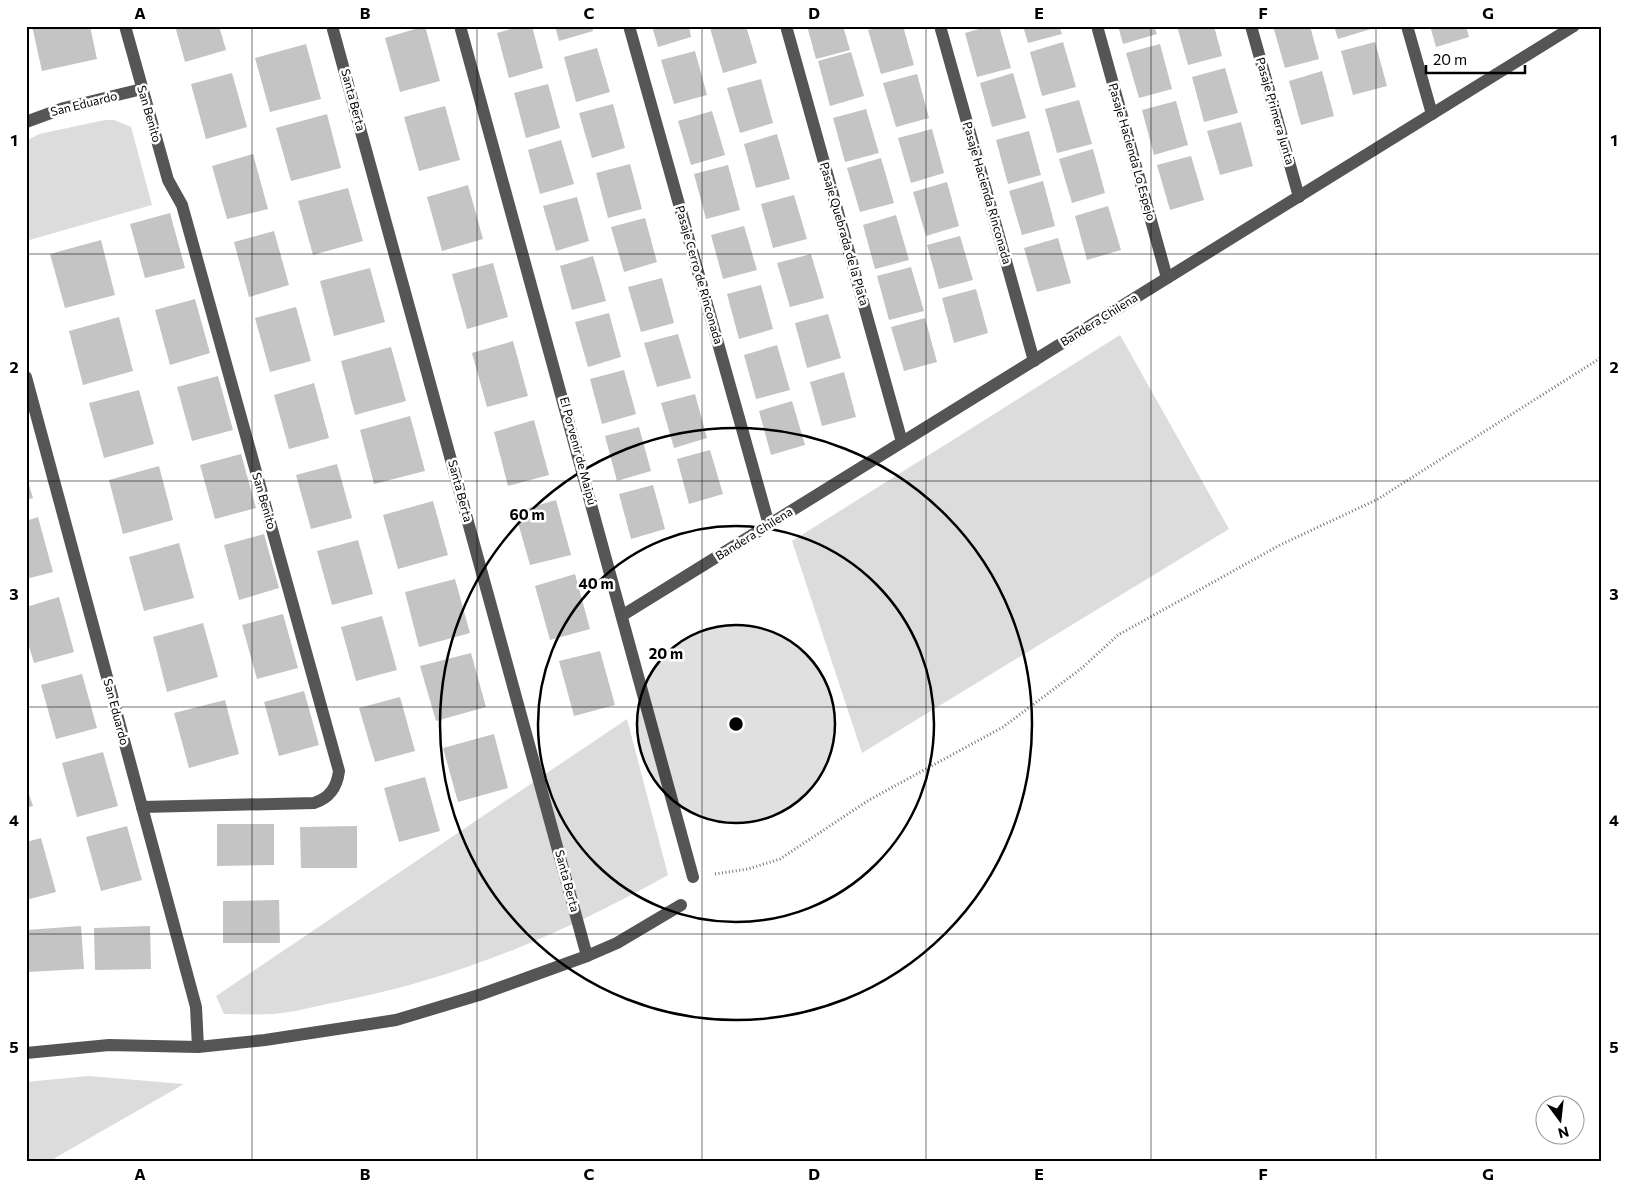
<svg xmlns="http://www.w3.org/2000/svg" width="1628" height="1188" viewBox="0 0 1628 1188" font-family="Commissioner,sans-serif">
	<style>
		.green { fill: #dcdcdc }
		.building { fill: #c4c4c4 }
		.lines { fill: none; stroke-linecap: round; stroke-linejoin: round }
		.path { stroke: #777; stroke-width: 3; stroke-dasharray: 1 2.5; stroke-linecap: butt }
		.minor { stroke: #555; stroke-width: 12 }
		.grid { fill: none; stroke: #000; stroke-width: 1; stroke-opacity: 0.55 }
		.ring { fill: none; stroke: #000; stroke-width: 2.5 }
		.labels { text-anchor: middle; stroke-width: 5; stroke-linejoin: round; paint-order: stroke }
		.street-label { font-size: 12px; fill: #000; stroke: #fff }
		.centre { fill: #000; stroke: #fff; stroke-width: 2.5 }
		.ring-label { font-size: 15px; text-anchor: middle; font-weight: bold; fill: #000; stroke: #fff; stroke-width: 5; stroke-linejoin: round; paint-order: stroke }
		.neatline { fill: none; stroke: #000; stroke-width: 2 }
		.grid-label { font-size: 16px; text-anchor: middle; font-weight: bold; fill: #000 }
	</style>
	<rect width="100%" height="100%" fill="#fff"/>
	<g class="green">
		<path d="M105 120H114L131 127 152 205 26 241V141L39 134Z"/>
		<path d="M1120 335 1229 529 862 753 792 541Z"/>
		<path d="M627 719 668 875C562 934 457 979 337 1002 316 1006 295 1012 274 1014 257 1015 241 1014 224 1014L216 996Z"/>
		<path d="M88 1076 184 1084 48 1162H26V1082Z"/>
	</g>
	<g class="building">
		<path d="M32 26H90L97 59 42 71Z"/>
		<path d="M175 26H219L226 50 185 62Z"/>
		<path d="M425 26 440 81 400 92 385 38Z"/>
		<path d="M521 26H532L543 68 509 78 497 33Z"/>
		<path d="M555 26H592L593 31 559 41Z"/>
		<path d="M652 26H689L691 37 658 47Z"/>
		<path d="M717 26H746L757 63 723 73 710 28Z"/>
		<path d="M807 26H843L850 50 816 59Z"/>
		<path d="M882 26H903L914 65 881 74 868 30Z"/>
		<path d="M989 26H999L1011 68 977 77 965 33Z"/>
		<path d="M1023 26H1059L1062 34 1028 43Z"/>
		<path d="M1118 26H1154L1157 34 1123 44Z"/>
		<path d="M1177 26H1214L1222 56 1188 65Z"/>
		<path d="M1273 26H1310L1319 59 1285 68Z"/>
		<path d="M1334 26H1370L1371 29 1338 39Z"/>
		<path d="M1430 26H1466L1469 37 1436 47Z"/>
		<path d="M1063 42 1076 87 1042 96 1030 52Z"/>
		<path d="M1375 42 1387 86 1353 95 1341 51Z"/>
		<path d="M306 44 321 99 270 112 255 58Z"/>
		<path d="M1160 44 1172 89 1139 98 1126 53Z"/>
		<path d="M597 48 610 92 576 102 564 57Z"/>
		<path d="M695 51 707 95 674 104 661 60Z"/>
		<path d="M851 52 864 96 830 106 818 61Z"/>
		<path d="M1225 68 1238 113 1204 122 1192 77Z"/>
		<path d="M1322 71 1334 116 1301 125 1289 81Z"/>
		<path d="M232 73 247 127 206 139 191 84Z"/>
		<path d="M1013 73 1026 118 992 127 980 83Z"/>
		<path d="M917 74 929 118 896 127 883 83Z"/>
		<path d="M761 79 773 123 740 133 727 88Z"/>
		<path d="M548 84 560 128 526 138 514 93Z"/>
		<path d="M1079 100 1092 144 1057 153 1045 109Z"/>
		<path d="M1176 101 1188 145 1154 155 1142 110Z"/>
		<path d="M613 104 625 148 592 158 579 113Z"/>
		<path d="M445 106 460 160 419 171 404 117Z"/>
		<path d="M866 109 879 153 845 162 833 118Z"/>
		<path d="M712 111 725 155 691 165 678 121Z"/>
		<path d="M327 114 341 168 291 181 276 128Z"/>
		<path d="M1241 122 1253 166 1220 175 1207 131Z"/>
		<path d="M932 129 944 173 911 183 898 138Z"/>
		<path d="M1029 131 1041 175 1008 184 996 140Z"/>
		<path d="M777 134 790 179 756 188 744 144Z"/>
		<path d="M561 140 574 184 540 194 528 150Z"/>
		<path d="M1093 149 1105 193 1072 203 1059 159Z"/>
		<path d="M253 154 268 209 227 219 212 166Z"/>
		<path d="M1191 156 1204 200 1170 210 1157 165Z"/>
		<path d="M881 158 894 203 860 212 847 168Z"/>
		<path d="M630 164 642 209 608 218 596 173Z"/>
		<path d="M728 165 740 210 706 219 694 174Z"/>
		<path d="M1043 181 1055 226 1022 235 1009 191Z"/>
		<path d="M947 182 959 226 926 236 913 192Z"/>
		<path d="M468 185 483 239 442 251 427 197Z"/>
		<path d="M348 188 363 241 313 255 298 201Z"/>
		<path d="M794 195 807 239 773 248 761 204Z"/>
		<path d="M577 197 589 241 556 251 543 206Z"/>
		<path d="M1108 206 1121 250 1087 260 1075 216Z"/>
		<path d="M170 213 185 268 145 278 130 224Z"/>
		<path d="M896 215 909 260 875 269 863 225Z"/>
		<path d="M645 218 657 262 624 272 611 227Z"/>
		<path d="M744 226 757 270 723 279 711 235Z"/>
		<path d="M274 231 289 285 249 297 234 242Z"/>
		<path d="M960 236 973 280 939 289 927 245Z"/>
		<path d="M1058 238 1071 283 1037 292 1024 248Z"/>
		<path d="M101 240 115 295 65 308 50 254Z"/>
		<path d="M811 254 824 298 790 307 777 263Z"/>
		<path d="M593 256 606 301 572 310 560 266Z"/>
		<path d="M493 263 508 317 467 329 452 274Z"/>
		<path d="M911 267 924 311 889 320 877 276Z"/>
		<path d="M370 268 385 322 334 336 320 281Z"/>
		<path d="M662 278 674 323 641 332 628 287Z"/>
		<path d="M761 285 773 329 739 339 727 294Z"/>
		<path d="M976 289 988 333 954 343 942 298Z"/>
		<path d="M195 299 210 353 170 365 155 310Z"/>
		<path d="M296 307 311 361 270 372 255 318Z"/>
		<path d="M609 313 621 357 588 367 575 322Z"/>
		<path d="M828 314 841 358 807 368 795 323Z"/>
		<path d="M119 317 133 371 83 385 69 331Z"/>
		<path d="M925 318 937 362 904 371 891 327Z"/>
		<path d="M678 334 691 378 657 387 644 343Z"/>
		<path d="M513 341 528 396 487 407 472 353Z"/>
		<path d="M777 345 790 390 756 399 744 355Z"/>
		<path d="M391 347 406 401 355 415 341 361Z"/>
		<path d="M624 370 636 414 602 424 590 379Z"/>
		<path d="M844 372 856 417 822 426 810 382Z"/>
		<path d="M218 376 233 430 192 441 177 387Z"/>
		<path d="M314 383 329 438 289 449 274 395Z"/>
		<path d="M139 390 154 444 104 458 89 403Z"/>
		<path d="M695 394 707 438 674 448 661 403Z"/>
		<path d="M792 401 805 445 771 455 759 411Z"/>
		<path d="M410 416 425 471 374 484 360 430Z"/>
		<path d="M534 420 549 475 508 486 494 432Z"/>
		<path d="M639 427 651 471 617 481 605 436Z"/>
		<path d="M710 450 723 494 689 504 677 459Z"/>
		<path d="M241 454 256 508 215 519 200 465Z"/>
		<path d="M337 464 352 518 311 529 296 475Z"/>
		<path d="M159 466 173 520 123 534 109 480Z"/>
		<path d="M26 475 33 498 26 500Z"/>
		<path d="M653 485 665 529 631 539 619 494Z"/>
		<path d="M556 500 571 555 530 565 515 512Z"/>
		<path d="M433 501 448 555 398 569 383 515Z"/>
		<path d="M38 517 53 572 26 579V521Z"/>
		<path d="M264 534 279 588 239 600 224 545Z"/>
		<path d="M358 540 373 594 332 605 317 551Z"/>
		<path d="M179 543 194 598 144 611 129 557Z"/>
		<path d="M575 574 590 629 550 640 535 586Z"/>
		<path d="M455 579 470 633 419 647 405 592Z"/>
		<path d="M59 597 74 652 34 663 26 636V607Z"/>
		<path d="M283 614 298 668 257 679 242 625Z"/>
		<path d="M382 616 397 670 356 681 341 627Z"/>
		<path d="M203 623 218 677 167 692 153 637Z"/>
		<path d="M600 651 615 705 574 716 559 661Z"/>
		<path d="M471 653 486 707 436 721 420 666Z"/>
		<path d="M82 674 97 728 56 739 41 685Z"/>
		<path d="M304 691 319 745 279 756 264 702Z"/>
		<path d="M400 697 415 751 375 762 359 708Z"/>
		<path d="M225 700 239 754 189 768 174 713Z"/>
		<path d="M494 734 508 788 458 802 443 748Z"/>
		<path d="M103 752 118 806 77 817 62 763Z"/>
		<path d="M425 777 440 831 399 842 384 788Z"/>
		<path d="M26 785 33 806 26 808Z"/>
		<path d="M217 824H274V865L217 866Z"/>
		<path d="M127 826 142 880 101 891 86 837Z"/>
		<path d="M357 826V868H301L300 827Z"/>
		<path d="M41 838 56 892 26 900V842Z"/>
		<path d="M279 900 280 943H223V901Z"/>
		<path d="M81 926 84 969 27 972 26 930Z"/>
		<path d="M150 926 151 969 95 970 94 928Z"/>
	</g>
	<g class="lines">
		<path class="path" d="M715 874 748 869 780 859 869 800 1003 727 1082 668 1118 635 1280 545 1378 499 1602 357"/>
		<g class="minor">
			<path d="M125 26 168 180 182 205 339 771C337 787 330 798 314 803L142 807"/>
			<path d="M332 26 587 956"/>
			<path d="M460 26 693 877"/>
			<path d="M629 26 769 525"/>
			<path d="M786 26 902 442"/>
			<path d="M940 26 1034 361"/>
			<path d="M1097 26 1167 278"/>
			<path d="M1251 26 1299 197"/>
			<path d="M1407 26 1432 114"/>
			<path d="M26 122 64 108 142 89"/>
			<path d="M26 377 196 1007 198 1047"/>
			<path d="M623 615 1574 26"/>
			<path d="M26 1053 109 1045 198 1047 265 1040 396 1020 479 995 587 956 617 943 681 905"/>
		</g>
	</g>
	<path class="grid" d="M252 26V1162M477 26V1162M702 26V1162M926 26V1162M1151 26V1162M1376 26V1162M26 254H1602M26 481H1602M26 707H1602M26 934H1602"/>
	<circle cx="736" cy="724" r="99" fill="#000" fill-opacity=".12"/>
	<g class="ring">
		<circle cx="736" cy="724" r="99"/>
		<circle cx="736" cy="724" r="198"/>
		<circle cx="736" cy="724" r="296"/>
	</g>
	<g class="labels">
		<g class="street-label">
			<text transform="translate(353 100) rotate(75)" y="4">Santa Berta</text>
			<text transform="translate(84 104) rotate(-14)" y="4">San Eduardo</text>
			<text transform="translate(1275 111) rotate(74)" y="4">Pasaje Primera Junta</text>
			<text transform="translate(149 114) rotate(74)" y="4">San Benito</text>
			<text transform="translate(1132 152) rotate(74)" y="4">Pasaje Hacienda Lo Espejo</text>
			<text transform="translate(987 193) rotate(74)" y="4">Pasaje Hacienda Rinconada</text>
			<text transform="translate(844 234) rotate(74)" y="4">Pasaje Quebrada de la Plata</text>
			<text transform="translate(699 275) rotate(74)" y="4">Pasaje Cerro de Rinconada</text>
			<text transform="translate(1099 320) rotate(-32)" y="4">Bandera Chilena</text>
			<text transform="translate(578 451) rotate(75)" y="4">El Porvenir de Maipú</text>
			<text transform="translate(460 491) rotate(75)" y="4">Santa Berta</text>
			<text transform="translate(264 501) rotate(74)" y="4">San Benito</text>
			<text transform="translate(754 534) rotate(-32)" y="4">Bandera Chilena</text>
			<text transform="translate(116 712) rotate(75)" y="4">San Eduardo</text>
			<text transform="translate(567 881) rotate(75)" y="4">Santa Berta</text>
		</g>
	</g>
	<circle cx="736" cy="724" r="8" class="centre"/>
	<g class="ring-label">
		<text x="527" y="520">60 m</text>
		<text x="596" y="589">40 m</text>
		<text x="666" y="659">20 m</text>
	</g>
	<rect width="1628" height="1188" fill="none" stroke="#ffffff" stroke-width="55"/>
	<g transform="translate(1560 1120) rotate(165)"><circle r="24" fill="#ffffff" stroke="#999999"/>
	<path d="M0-4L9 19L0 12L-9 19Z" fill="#000000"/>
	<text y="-8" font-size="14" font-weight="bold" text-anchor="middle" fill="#000000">N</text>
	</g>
	<path d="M1426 65v8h99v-8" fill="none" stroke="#000000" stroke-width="2.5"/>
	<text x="1433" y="65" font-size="15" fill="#000000" stroke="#ffffff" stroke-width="4" paint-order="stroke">20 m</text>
	<rect x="28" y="28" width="1572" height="1132" class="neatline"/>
	<g class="grid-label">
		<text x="140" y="19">A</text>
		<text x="365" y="19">B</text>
		<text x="589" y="19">C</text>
		<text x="814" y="19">D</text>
		<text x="1039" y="19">E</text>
		<text x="1263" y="19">F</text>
		<text x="1488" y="19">G</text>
		<text x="14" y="146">1</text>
		<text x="1614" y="146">1</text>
		<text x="14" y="373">2</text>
		<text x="1614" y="373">2</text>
		<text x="14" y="600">3</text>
		<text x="1614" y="600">3</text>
		<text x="14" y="826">4</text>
		<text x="1614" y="826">4</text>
		<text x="14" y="1053">5</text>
		<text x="1614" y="1053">5</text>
		<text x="140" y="1180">A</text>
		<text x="365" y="1180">B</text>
		<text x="589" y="1180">C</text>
		<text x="814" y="1180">D</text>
		<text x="1039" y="1180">E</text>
		<text x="1263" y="1180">F</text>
		<text x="1488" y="1180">G</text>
	</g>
</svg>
